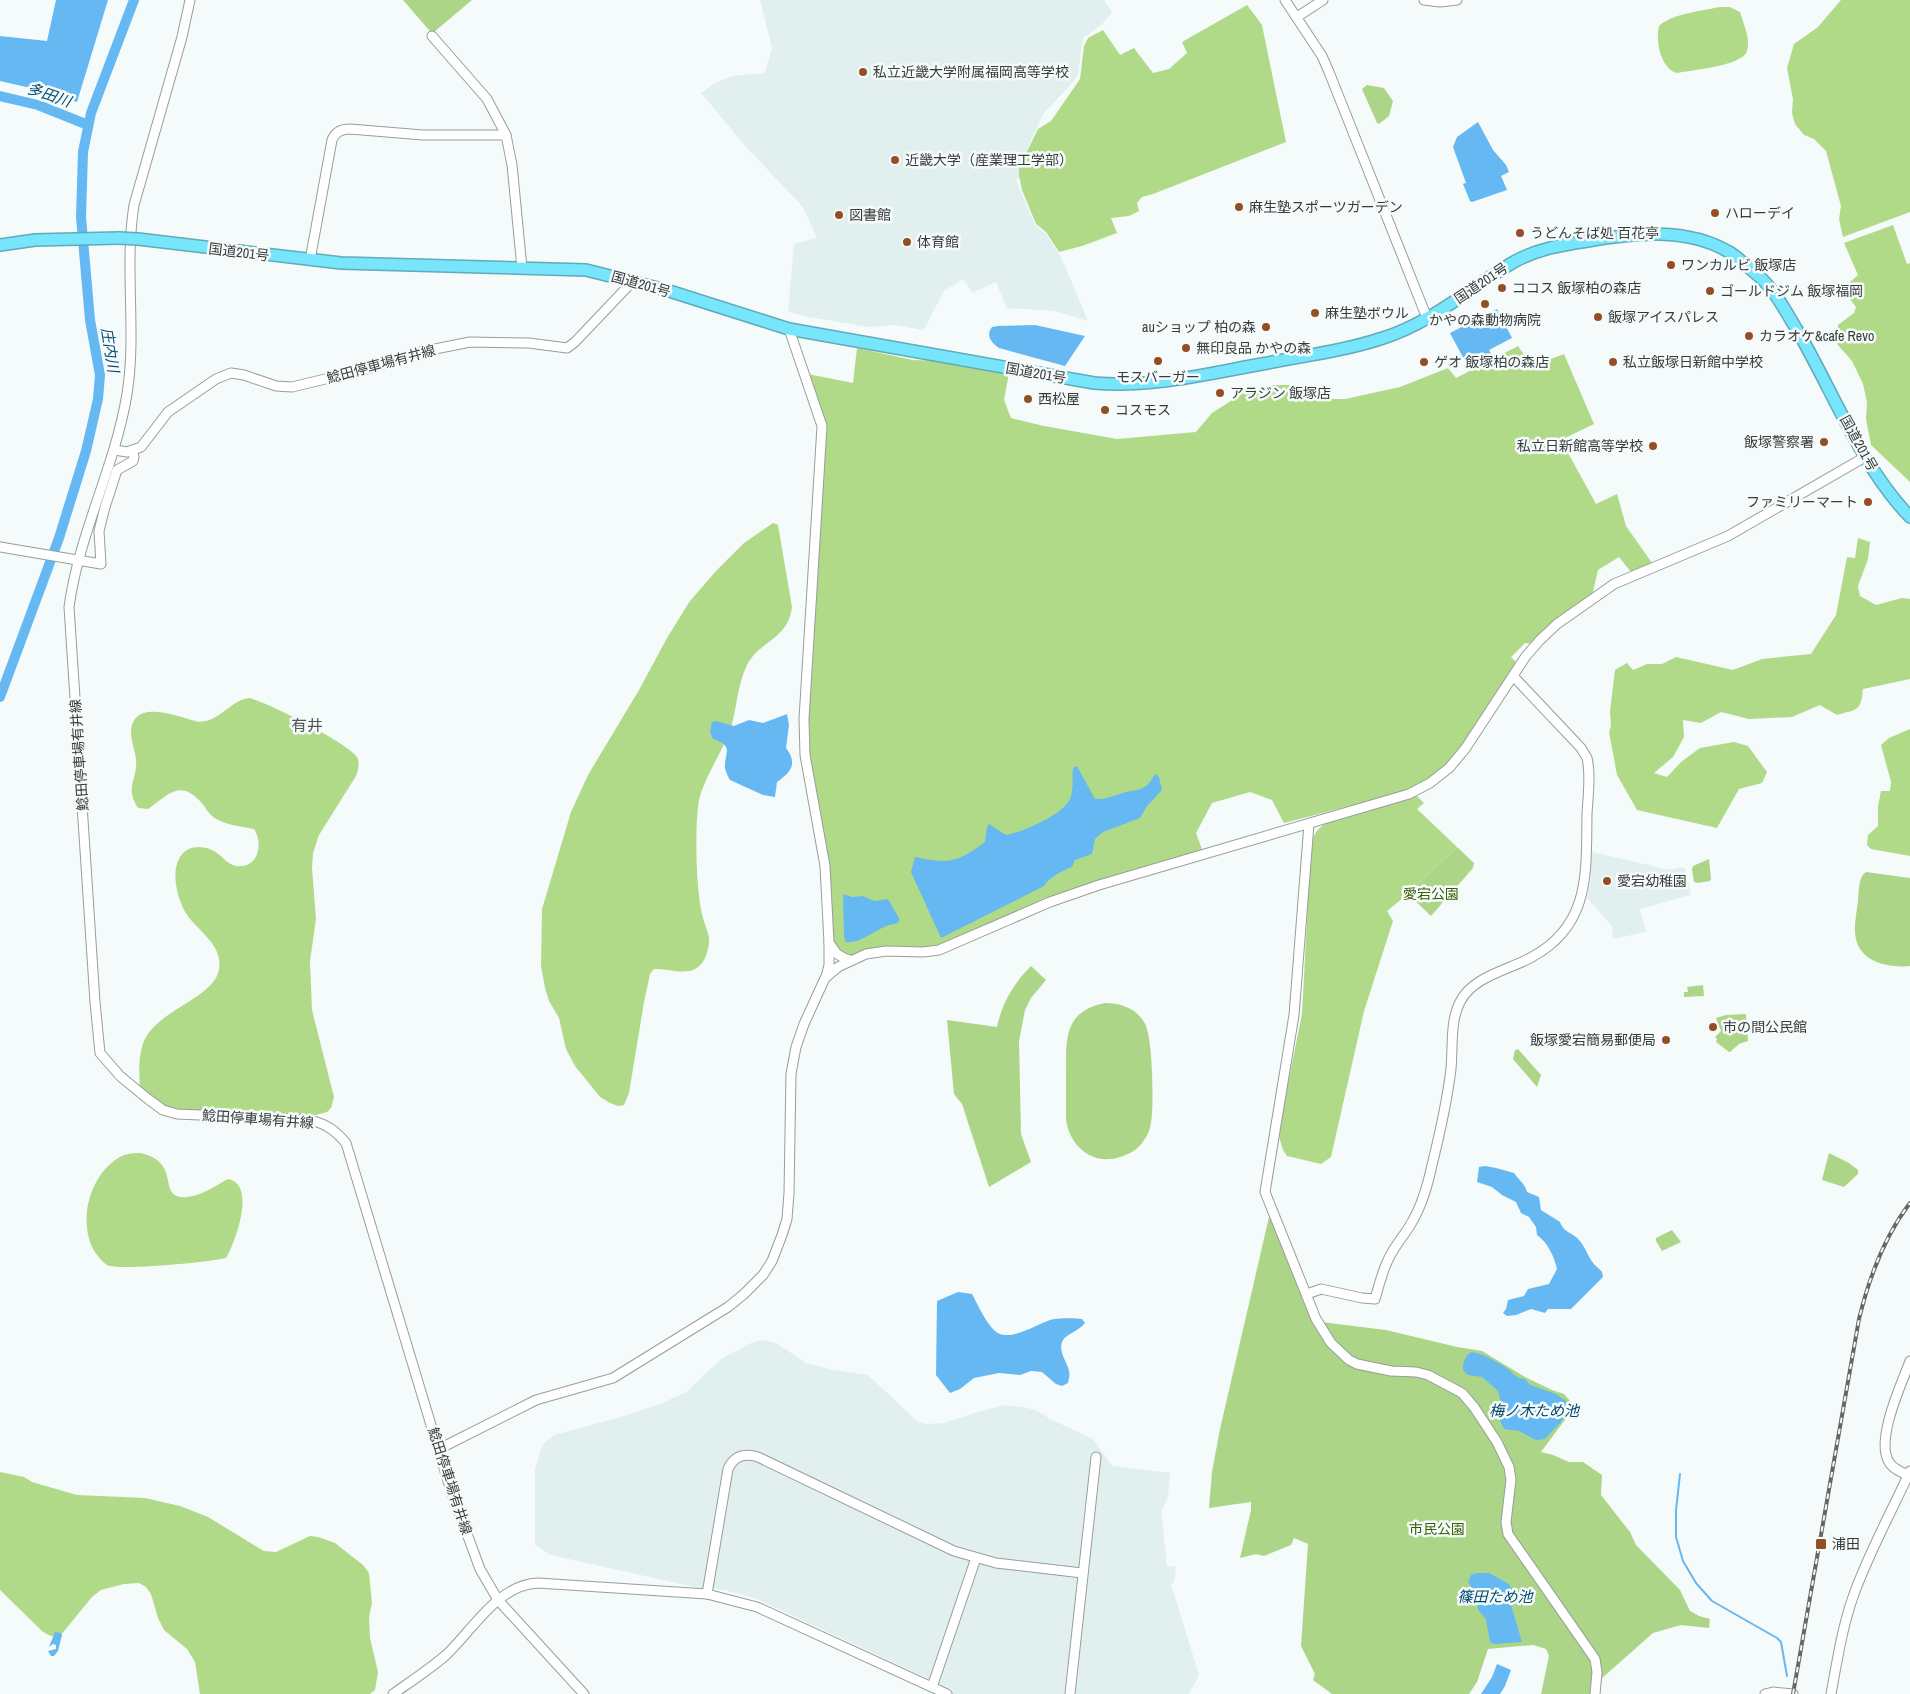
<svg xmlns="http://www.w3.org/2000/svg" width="1910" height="1694" viewBox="0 0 1910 1694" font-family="'Archivo Narrow','Noto Sans JP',sans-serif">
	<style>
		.built { fill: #e1f0ee }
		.green { fill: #add587 }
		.forest { fill: #b0da88 }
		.water { fill: #65b8f2 }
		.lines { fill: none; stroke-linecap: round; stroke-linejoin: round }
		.stream { stroke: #65b8f2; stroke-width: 2 }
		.river { stroke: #65b8f2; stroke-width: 10 }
		.secondary-casing { stroke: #979d9d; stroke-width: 11 }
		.highway-casing { stroke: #61aab8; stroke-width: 14 }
		.secondary { stroke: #fff; stroke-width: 9 }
		.highway { stroke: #77e5fc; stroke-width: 11 }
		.rail-casing { stroke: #636766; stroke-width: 4 }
		.rail { stroke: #f4fbfa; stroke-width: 2; stroke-dasharray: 5.5; stroke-linecap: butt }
		.highway-bridge-casing { stroke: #61aab8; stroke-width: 14; stroke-linecap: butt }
		.highway-bridge { stroke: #77e5fc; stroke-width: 11 }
		.poi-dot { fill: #944e26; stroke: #f4fbfa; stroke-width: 2 }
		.labels { text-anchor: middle; stroke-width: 5; stroke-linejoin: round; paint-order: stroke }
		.poi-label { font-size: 14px; fill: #393b3b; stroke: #f4fbfa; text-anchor: start }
		.street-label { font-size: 14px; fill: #393b3b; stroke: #f4fbfa }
		.park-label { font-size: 14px; fill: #395d01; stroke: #f4fbfa }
		.water-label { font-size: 15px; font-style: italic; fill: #03486d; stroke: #f4fbfa }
		.quarter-label { font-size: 16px; fill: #535958; stroke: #f4fbfa }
	</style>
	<rect width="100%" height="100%" fill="#f4fbfa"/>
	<g class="built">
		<path d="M760 0H1104L1112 13 1101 25 1083 38 1078 74 1074 81 1043 114 1027 150 1035 171 1016 180 1035 225 1046 234 1061 257 1088 321 1055 311 1007 308 996 282 972 293 963 279 944 291 926 326 922 330 895 325 869 327 803 316 788 312 794 244 817 238 803 207 748 149 701 93 715 83 733 76 765 73 772 48Z"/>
		<path d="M1592 852 1670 870 1683 867 1685 869 1691 895 1640 909 1646 932 1613 939 1612 926 1587 898 1590 884Z"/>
		<path d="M763 1340 776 1343 806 1363 834 1370 868 1375 917 1421 927 1424 943 1423 981 1411 1005 1405 1022 1407 1036 1410 1050 1419 1093 1439 1112 1466 1170 1473 1168 1497 1161 1511 1167 1566 1176 1567 1174 1583 1171 1584 1199 1675 1189 1694H951L953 1690 759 1600 744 1595 724 1590 694 1587 551 1555 535 1545V1470L541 1449 545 1442 554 1435 621 1417 660 1404 686 1392 721 1359 751 1343Z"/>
	</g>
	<g class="green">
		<path d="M403 0H472L434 32 429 30Z"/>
		<path d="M1367 85 1384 88 1393 101 1389 116 1379 124 1377 123 1362 89Z"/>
		<path d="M1457 847 1474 863 1473 868 1431 916 1408 894Z"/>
		<path d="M1709 859 1711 879 1710 881 1698 883 1694 882 1692 870 1693 866Z"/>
		<path d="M1866 872 1910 878V966C1890 968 1861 963 1856 939 1853 927 1857 912 1858 900 1859 891 1858 877 1866 872Z"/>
		<path d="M1031 966 1046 980 1031 998 1025 1010 1019 1041 1021 1134 1031 1162 989 1187 962 1104 954 1094 947 1020 997 1027C1002 1003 1014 983 1031 966Z"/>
		<path d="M1703 985 1704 996 1684 997V992H1688L1687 987Z"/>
		<path d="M1105 1003C1120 1003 1136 1008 1144 1022 1153 1034 1154 1106 1151 1123 1150 1129 1148 1135 1144 1140 1139 1149 1130 1154 1120 1157 1092 1166 1070 1146 1066 1120 1066 1103 1066 1086 1066 1069 1066 1035 1066 1011 1105 1003Z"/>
		<path d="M1746 1014 1748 1041 1739 1044 1730 1052H1729L1716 1042 1717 1039 1715 1037 1721 1031 1716 1018 1726 1015Z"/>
		<path d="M1518 1049 1541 1075 1537 1087 1513 1059 1515 1050Z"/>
		<path d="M1829 1153 1849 1163 1858 1170V1174L1844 1187 1822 1180Z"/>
		<path d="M1269 1217 1273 1218 1313 1321 1386 1330 1457 1347 1482 1351 1525 1377 1552 1390 1564 1394 1570 1401 1573 1409 1541 1452 1553 1455 1569 1462H1583L1602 1475 1601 1495 1630 1532 1636 1545 1680 1590 1690 1611 1699 1616 1710 1619 1709 1628 1681 1625 1653 1633 1601 1679 1599 1694H1541L1549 1656 1546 1649 1533 1645 1488 1649 1477 1682 1469 1694H1332L1313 1680 1315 1674 1301 1646 1308 1544 1294 1538 1291 1545 1264 1556 1256 1554 1240 1558 1251 1510V1502L1209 1508 1212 1472 1220 1429Z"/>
		<path d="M1672 1230 1681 1242 1662 1251 1656 1241V1238Z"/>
	</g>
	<g class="forest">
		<path d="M1841 0H1910V212L1843 237 1839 219 1841 206 1826 151 1814 139 1804 135 1795 124 1792 113 1793 99 1787 68 1794 44 1818 27Z"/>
		<path d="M1247 5 1262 25 1286 142 1153 194 1142 197 1137 203 1139 211 1129 216 1111 218 1117 233 1082 246 1059 252 1046 232 1036 224 1022 190 1019 175V168L1038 129 1051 121 1080 79 1084 46 1088 38 1103 30 1120 55 1134 48 1153 73 1169 69 1187 53 1182 42Z"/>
		<path d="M1719 7H1730L1740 12C1743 23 1751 39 1747 51 1743 66 1691 70 1677 73 1661 69 1655 41 1659 26 1671 14 1702 11 1719 7Z"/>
		<path d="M1893 225 1907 264 1910 263V482L1871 445 1866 419 1867 402 1863 384 1852 361 1837 344 1838 325 1854 313 1856 307 1842 289 1858 275 1844 243Z"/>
		<path d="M1518 346 1532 366 1564 354 1594 424 1561 440 1596 504 1617 494 1626 526 1652 563 1631 572 1619 557 1598 570 1592 596 1533 644 1525 643 1511 657 1519 665 1457 755 1431 780 1404 792 1284 823 1272 800 1250 792 1212 803 1196 833 1203 852 1095 883 941 946 851 957 838 951 832 942 808 756 807 724 824 424 808 374 853 383 857 348 913 360 940 361 1009 373 1004 400 1011 418 1044 426 1117 439 1196 432 1212 413 1245 392 1275 385H1293L1326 399H1345L1400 387 1448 368 1456 378Z"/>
		<path d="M773 523 778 525 792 607C788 640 760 640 747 665 737 685 737 709 730 731 721 754 705 776 699 800 695 824 696 871 699 895 700 904 701 913 704 921 706 929 710 935 709 943 708 952 704 965 695 969 684 975 666 968 654 969L650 974 644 1002 629 1093 624 1105 618 1106 610 1103 600 1097 575 1066 566 1049 559 1018 549 1001 545 988 541 966 542 909 571 812 588 775 639 690 667 638 690 601 716 571 744 543Z"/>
		<path d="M1858 538 1870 542 1868 559 1858 586 1860 596 1876 605 1902 598 1910 599V679L1863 689C1861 712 1857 709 1837 715L1820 705 1792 717 1749 719 1721 712 1701 723 1683 720 1684 737 1673 757 1654 773 1667 777 1681 762 1700 748 1734 742 1748 746 1767 772 1762 783 1739 789 1717 828 1637 810 1617 775 1609 732 1611 726 1610 711 1615 670 1627 663 1633 670 1647 664H1662L1676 657 1733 670 1762 659 1811 654 1836 615 1847 557 1855 558Z"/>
		<path d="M249 698C267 702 348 743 357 757 360 763 358 770 356 776L319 835 313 853 312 868 316 919 310 961 312 1010 334 1097 331 1108 327 1112 290 1122 214 1117 159 1106 140 1090C139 1074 138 1056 144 1041 158 1009 215 998 219 969 223 945 199 932 187 915 178 901 170 873 180 857 188 844 206 845 217 853 224 858 227 864 236 866 258 869 264 844 254 829 239 826 225 825 213 817 208 813 205 806 200 801 179 779 168 795 148 809L138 808C124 786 138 781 136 759 135 750 131 741 131 732 133 697 178 717 199 722 221 721 229 701 249 698Z"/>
		<path d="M1910 729V856L1871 849 1867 845 1868 835 1878 826V806L1881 791H1890L1891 782 1881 745 1889 738Z"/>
		<path d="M1417 796 1424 803 1417 809 1457 847 1408 894 1387 911 1393 921 1364 1011 1331 1157 1321 1164 1287 1156 1283 1150 1278 1133 1302 1014 1311 844C1314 833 1318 828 1328 822Z"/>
		<path d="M140 1153C150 1155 160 1159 165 1170 171 1185 166 1202 193 1196 205 1193 217 1185 228 1179 257 1184 235 1243 226 1258 210 1262 118 1271 107 1265 101 1261 95 1253 92 1247 79 1218 90 1176 118 1158 124 1154 132 1153 140 1153Z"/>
		<path d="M0 1472 24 1477 32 1482 77 1495 145 1498 180 1506 208 1517 264 1551 276 1552 310 1536 318 1537 335 1543 363 1565 369 1573 372 1603 369 1617 370 1638 378 1672 375 1690 370 1694H200L195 1662 187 1649 164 1630 158 1618 151 1594 146 1587 139 1583 124 1584 101 1590 92 1597 60 1636C53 1638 48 1635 42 1631L0 1590Z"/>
	</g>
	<g class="water">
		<path d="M56 0H108L77 102 35 89 0 81V36L47 41Z"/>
		<path d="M1478 122 1493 150 1506 165 1509 172 1501 176 1507 190 1472 202 1470 201 1463 184 1466 183 1453 147 1457 137Z"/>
		<path d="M1497 309 1512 338 1489 350 1491 353 1467 365 1450 333Z"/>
		<path d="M1035 325 1085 336 1065 366 999 348C992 343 985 336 992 327L998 326Z"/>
		<path d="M787 714 789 725 786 748C798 764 791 772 777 782L775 797 763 795 730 780C728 777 726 772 725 768 724 753 735 746 713 739L710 732 712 722 715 721 734 726 749 720 763 723Z"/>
		<path d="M1077 766 1095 799C1109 800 1118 793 1131 791 1138 790 1140 790 1146 786 1151 783 1151 778 1156 774L1159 777 1162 790 1147 806 1140 818 1103 832 1095 839 1092 854 1075 860 1072 867C1060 872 1051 876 1044 886L941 938 911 872 915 857C949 864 957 863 985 842L987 827 989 824 1006 835C1021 833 1064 814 1070 799 1074 790 1072 778 1073 768Z"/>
		<path d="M843 894 852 897 863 896 874 901 888 899 899 918V922C894 925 889 924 884 927 873 932 859 944 846 942L844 937Z"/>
		<path d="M1485 1166 1496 1168 1514 1173C1519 1180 1525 1184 1527 1192L1539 1197 1541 1210 1560 1222C1563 1230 1567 1231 1573 1235 1584 1241 1587 1256 1594 1264 1596 1267 1600 1269 1602 1272L1603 1277 1571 1309H1548L1545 1313 1531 1309 1516 1315 1507 1316 1503 1313 1506 1309 1508 1300 1524 1296 1528 1289 1549 1284 1557 1269C1554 1256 1548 1243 1537 1235L1536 1227 1529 1217 1521 1213 1516 1202 1502 1195 1492 1187 1477 1182 1479 1167Z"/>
		<path d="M958 1292 972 1294C977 1303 988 1328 998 1333 1011 1341 1038 1324 1050 1320 1056 1318 1075 1318 1082 1319L1085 1323C1079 1331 1068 1333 1063 1340 1057 1351 1067 1361 1069 1371 1070 1374 1069 1379 1068 1383L1062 1386 1056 1384 1042 1372 1031 1371 1020 1375 999 1373 974 1378 960 1389 950 1393 936 1375 937 1301Z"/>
		<path d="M1472 1352C1483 1354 1496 1361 1505 1367 1513 1372 1514 1378 1525 1379L1530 1385 1556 1394 1566 1401 1568 1409 1561 1422 1545 1439 1536 1440 1519 1431 1504 1429 1499 1418 1501 1403 1498 1391 1482 1377 1468 1375 1463 1370C1463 1362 1465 1355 1472 1352Z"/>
		<path d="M1477 1573H1489L1509 1584 1512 1590 1511 1605 1522 1642 1494 1644 1490 1642 1486 1619 1478 1610 1477 1596 1468 1582 1471 1575Z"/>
		<path d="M55 1632 61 1633 62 1635 58 1651 54 1656H51L48 1651 56 1649V1645L53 1644 49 1647Z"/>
		<path d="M1497 1664 1511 1670 1505 1686 1500 1694H1481L1492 1677Z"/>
	</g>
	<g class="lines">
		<path class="stream" d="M1680 1474 1676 1510V1537L1683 1561 1696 1583 1712 1601 1777 1638 1781 1642 1787 1676"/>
		<g class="river">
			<path d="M0 96 38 105 88 125"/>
			<path d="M0 697 59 538 86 451 98 399 100 375 90 320 81 217 83 152 91 113 134 0"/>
		</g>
		<defs>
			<g id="secondary">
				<path d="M190 0 182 37 134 205C124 268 137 332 127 394 115 467 79 533 69 607L95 1002 100 1053 120 1076 148 1099 163 1110 177 1114 310 1120C326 1124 335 1130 346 1143L450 1488 480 1569 498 1600 584 1694"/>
				<path d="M1285 0 1322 56 1329 72 1427 318"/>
				<path d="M1424 0 1440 2 1457 0"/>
				<path d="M1297 17 1323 0"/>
				<path d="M432 36 487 99 506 135 512 165 522 268"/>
				<path d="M310 260 332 140C335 132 341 129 350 129L423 135H506"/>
				<path d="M789 329 822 426 804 719 805 755 825 866 829 943 837 954 844 958 850 960"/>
				<path d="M115 450 127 452 141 447 168 412 216 379 231 373 244 375 276 386 292 387 371 368 420 352 470 342 529 343 567 348 575 342 633 281"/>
				<path d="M0 547 101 564 99 531 105 507 117 470 133 461 134 457 132 451"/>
				<path d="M1309 824 1294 1015 1265 1192 1316 1319 1331 1343 1349 1360 1357 1364 1391 1371 1416 1372 1428 1375 1462 1393 1474 1407 1497 1442 1509 1467 1511 1480 1506 1522 1508 1534 1595 1659 1597 1672 1595 1694"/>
				<path d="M826 977 829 965V943"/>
				<path d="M1307 1294 1321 1289 1362 1298 1375 1299C1379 1286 1382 1272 1388 1260 1394 1246 1405 1235 1412 1222 1422 1205 1428 1184 1432 1165 1440 1133 1447 1101 1451 1069 1453 1047 1450 1021 1460 1002 1473 976 1509 970 1532 957 1591 925 1586 872 1587 814 1588 796 1591 775 1587 758L1581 748 1514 677"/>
				<path d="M439 1449 536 1400 613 1378 728 1307 744 1294 763 1275 772 1261 782 1235 787 1219 789 1193 791 1074 796 1047 804 1024 825 978 838 967 866 954 886 951 923 952 939 950 1050 902 1099 885 1409 794 1430 783 1449 768 1465 749 1526 656 1540 640 1557 624 1614 584 1728 536 1865 457"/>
				<path d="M1908 1475C1901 1472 1893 1469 1889 1462 1875 1440 1902 1383 1910 1361"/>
				<path d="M707 1594 728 1469C734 1456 744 1453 758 1457L954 1551 996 1563 1082 1573"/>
				<path d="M932 1687 976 1558"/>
				<path d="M393 1694C410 1682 430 1669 446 1655 473 1630 497 1585 538 1583L707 1594 757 1607 947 1694"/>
				<path d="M1070 1694 1096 1457"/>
				<path d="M1765 1694 1773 1692 1793 1694"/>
				<path d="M1831 1694C1837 1662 1842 1628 1853 1597 1868 1554 1891 1513 1910 1471"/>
			</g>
			<g id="highway">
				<path d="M138 239 341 263 586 270 666 290 789 329 1094 383C1151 388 1206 374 1262 364 1302 356 1344 351 1383 338 1431 323 1470 288 1512 263 1536 249 1561 245 1588 241 1634 233 1687 227 1729 252 1740 259 1750 269 1760 277 1776 292 1786 312 1797 330 1833 391 1860 465 1910 517"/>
				<path d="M0 245 35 240 119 238"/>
			</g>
		</defs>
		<use href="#secondary" class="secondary-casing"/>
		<use href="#highway" class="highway-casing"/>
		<use href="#secondary" class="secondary"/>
		<use href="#highway" class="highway"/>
		<defs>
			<path id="rail" d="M1793 1694 1859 1319C1869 1278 1884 1237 1910 1203"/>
		</defs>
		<use href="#rail" class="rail-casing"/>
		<use href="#rail" class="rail"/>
		<defs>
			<path id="highway-bridge" d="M119 238 138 239"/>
		</defs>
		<use href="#highway-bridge" class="highway-bridge-casing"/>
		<use href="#highway-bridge" class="highway-bridge"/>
	</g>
	<g class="poi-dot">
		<circle cx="863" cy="72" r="5"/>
		<circle cx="895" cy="160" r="5"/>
		<circle cx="1239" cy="207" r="5"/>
		<circle cx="1715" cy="213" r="5"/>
		<circle cx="839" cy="215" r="5"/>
		<circle cx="1520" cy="233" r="5"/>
		<circle cx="907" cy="242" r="5"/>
		<circle cx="1671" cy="265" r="5"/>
		<circle cx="1502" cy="288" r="5"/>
		<circle cx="1710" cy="291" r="5"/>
		<circle cx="1485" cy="304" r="5"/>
		<circle cx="1315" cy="313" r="5"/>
		<circle cx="1598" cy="317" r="5"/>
		<circle cx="1266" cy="327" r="5"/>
		<circle cx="1749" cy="336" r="5"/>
		<circle cx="1186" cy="348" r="5"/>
		<circle cx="1158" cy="361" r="5"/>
		<circle cx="1424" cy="362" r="5"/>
		<circle cx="1613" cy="362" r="5"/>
		<circle cx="1220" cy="393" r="5"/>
		<circle cx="1028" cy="399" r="5"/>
		<circle cx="1105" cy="410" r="5"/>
		<circle cx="1824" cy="442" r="5"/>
		<circle cx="1653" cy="446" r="5"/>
		<circle cx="1868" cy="502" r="5"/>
		<circle cx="1607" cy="881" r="5"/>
		<circle cx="1713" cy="1027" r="5"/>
		<circle cx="1666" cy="1040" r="5"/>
		<rect x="1815" y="1538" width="12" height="12" rx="2.5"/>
	</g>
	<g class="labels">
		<g class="poi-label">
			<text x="873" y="77">私立近畿大学附属福岡高等学校</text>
			<text x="905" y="165">近畿大学（産業理工学部）</text>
			<text x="1249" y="212">麻生塾スポーツガーデン</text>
			<text x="1725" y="218">ハローデイ</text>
			<text x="849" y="220">図書館</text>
			<text x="1530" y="238">うどんそば処 百花亭</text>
			<text x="917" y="247">体育館</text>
			<text x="1681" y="270">ワンカルビ 飯塚店</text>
			<text x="1512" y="293">ココス 飯塚柏の森店</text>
			<text x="1720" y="296">ゴールドジム 飯塚福岡</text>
			<text x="1325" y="318">麻生塾ボウル</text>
			<text x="1608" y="322">飯塚アイスパレス</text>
			<text x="1485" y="325" text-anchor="middle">かやの森動物病院</text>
			<text x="1256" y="332" text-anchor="end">auショップ 柏の森</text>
			<text x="1759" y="341">カラオケ&amp;cafe Revo</text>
			<text x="1196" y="353">無印良品 かやの森</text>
			<text x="1434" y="367">ゲオ 飯塚柏の森店</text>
			<text x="1623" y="367">私立飯塚日新館中学校</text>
			<text x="1158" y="382" text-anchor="middle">モスバーガー</text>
			<text x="1230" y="398">アラジン 飯塚店</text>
			<text x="1038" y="404">西松屋</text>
			<text x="1115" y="415">コスモス</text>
			<text x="1814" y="447" text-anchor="end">飯塚警察署</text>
			<text x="1643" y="451" text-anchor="end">私立日新館高等学校</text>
			<text x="1858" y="507" text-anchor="end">ファミリーマート</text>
			<text x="1617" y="886">愛宕幼稚園</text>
			<text x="1723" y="1032">市の間公民館</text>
			<text x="1656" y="1045" text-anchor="end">飯塚愛宕簡易郵便局</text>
			<text x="1832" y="1549">浦田</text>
		</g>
		<g class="street-label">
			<text transform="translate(239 252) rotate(7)" y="5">国道201号</text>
			<text transform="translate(1481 283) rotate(-34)" y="5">国道201号</text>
			<text transform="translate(641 284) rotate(16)" y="5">国道201号</text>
			<text transform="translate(381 364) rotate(-15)" y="5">鯰田停車場有井線</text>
			<text transform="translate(1036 373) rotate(10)" y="5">国道201号</text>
			<text transform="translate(1859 443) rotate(61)" y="5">国道201号</text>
			<text transform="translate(79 755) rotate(-94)" y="5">鯰田停車場有井線</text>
			<text transform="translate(258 1119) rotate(4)" y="5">鯰田停車場有井線</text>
			<text transform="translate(450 1481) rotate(72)" y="5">鯰田停車場有井線</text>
		</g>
		<g class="park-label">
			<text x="1431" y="899">愛宕公園</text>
			<text x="1437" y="1534">市民公園</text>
		</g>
		<g class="water-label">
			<text transform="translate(49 95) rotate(19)" y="5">多田川</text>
			<text transform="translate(110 350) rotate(81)" y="5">庄内川</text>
			<text x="1534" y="1416">梅ノ木ため池</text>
			<text x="1495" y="1602">篠田ため池</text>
		</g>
		<g class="quarter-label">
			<text x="307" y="731">有井</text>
		</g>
	</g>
</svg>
